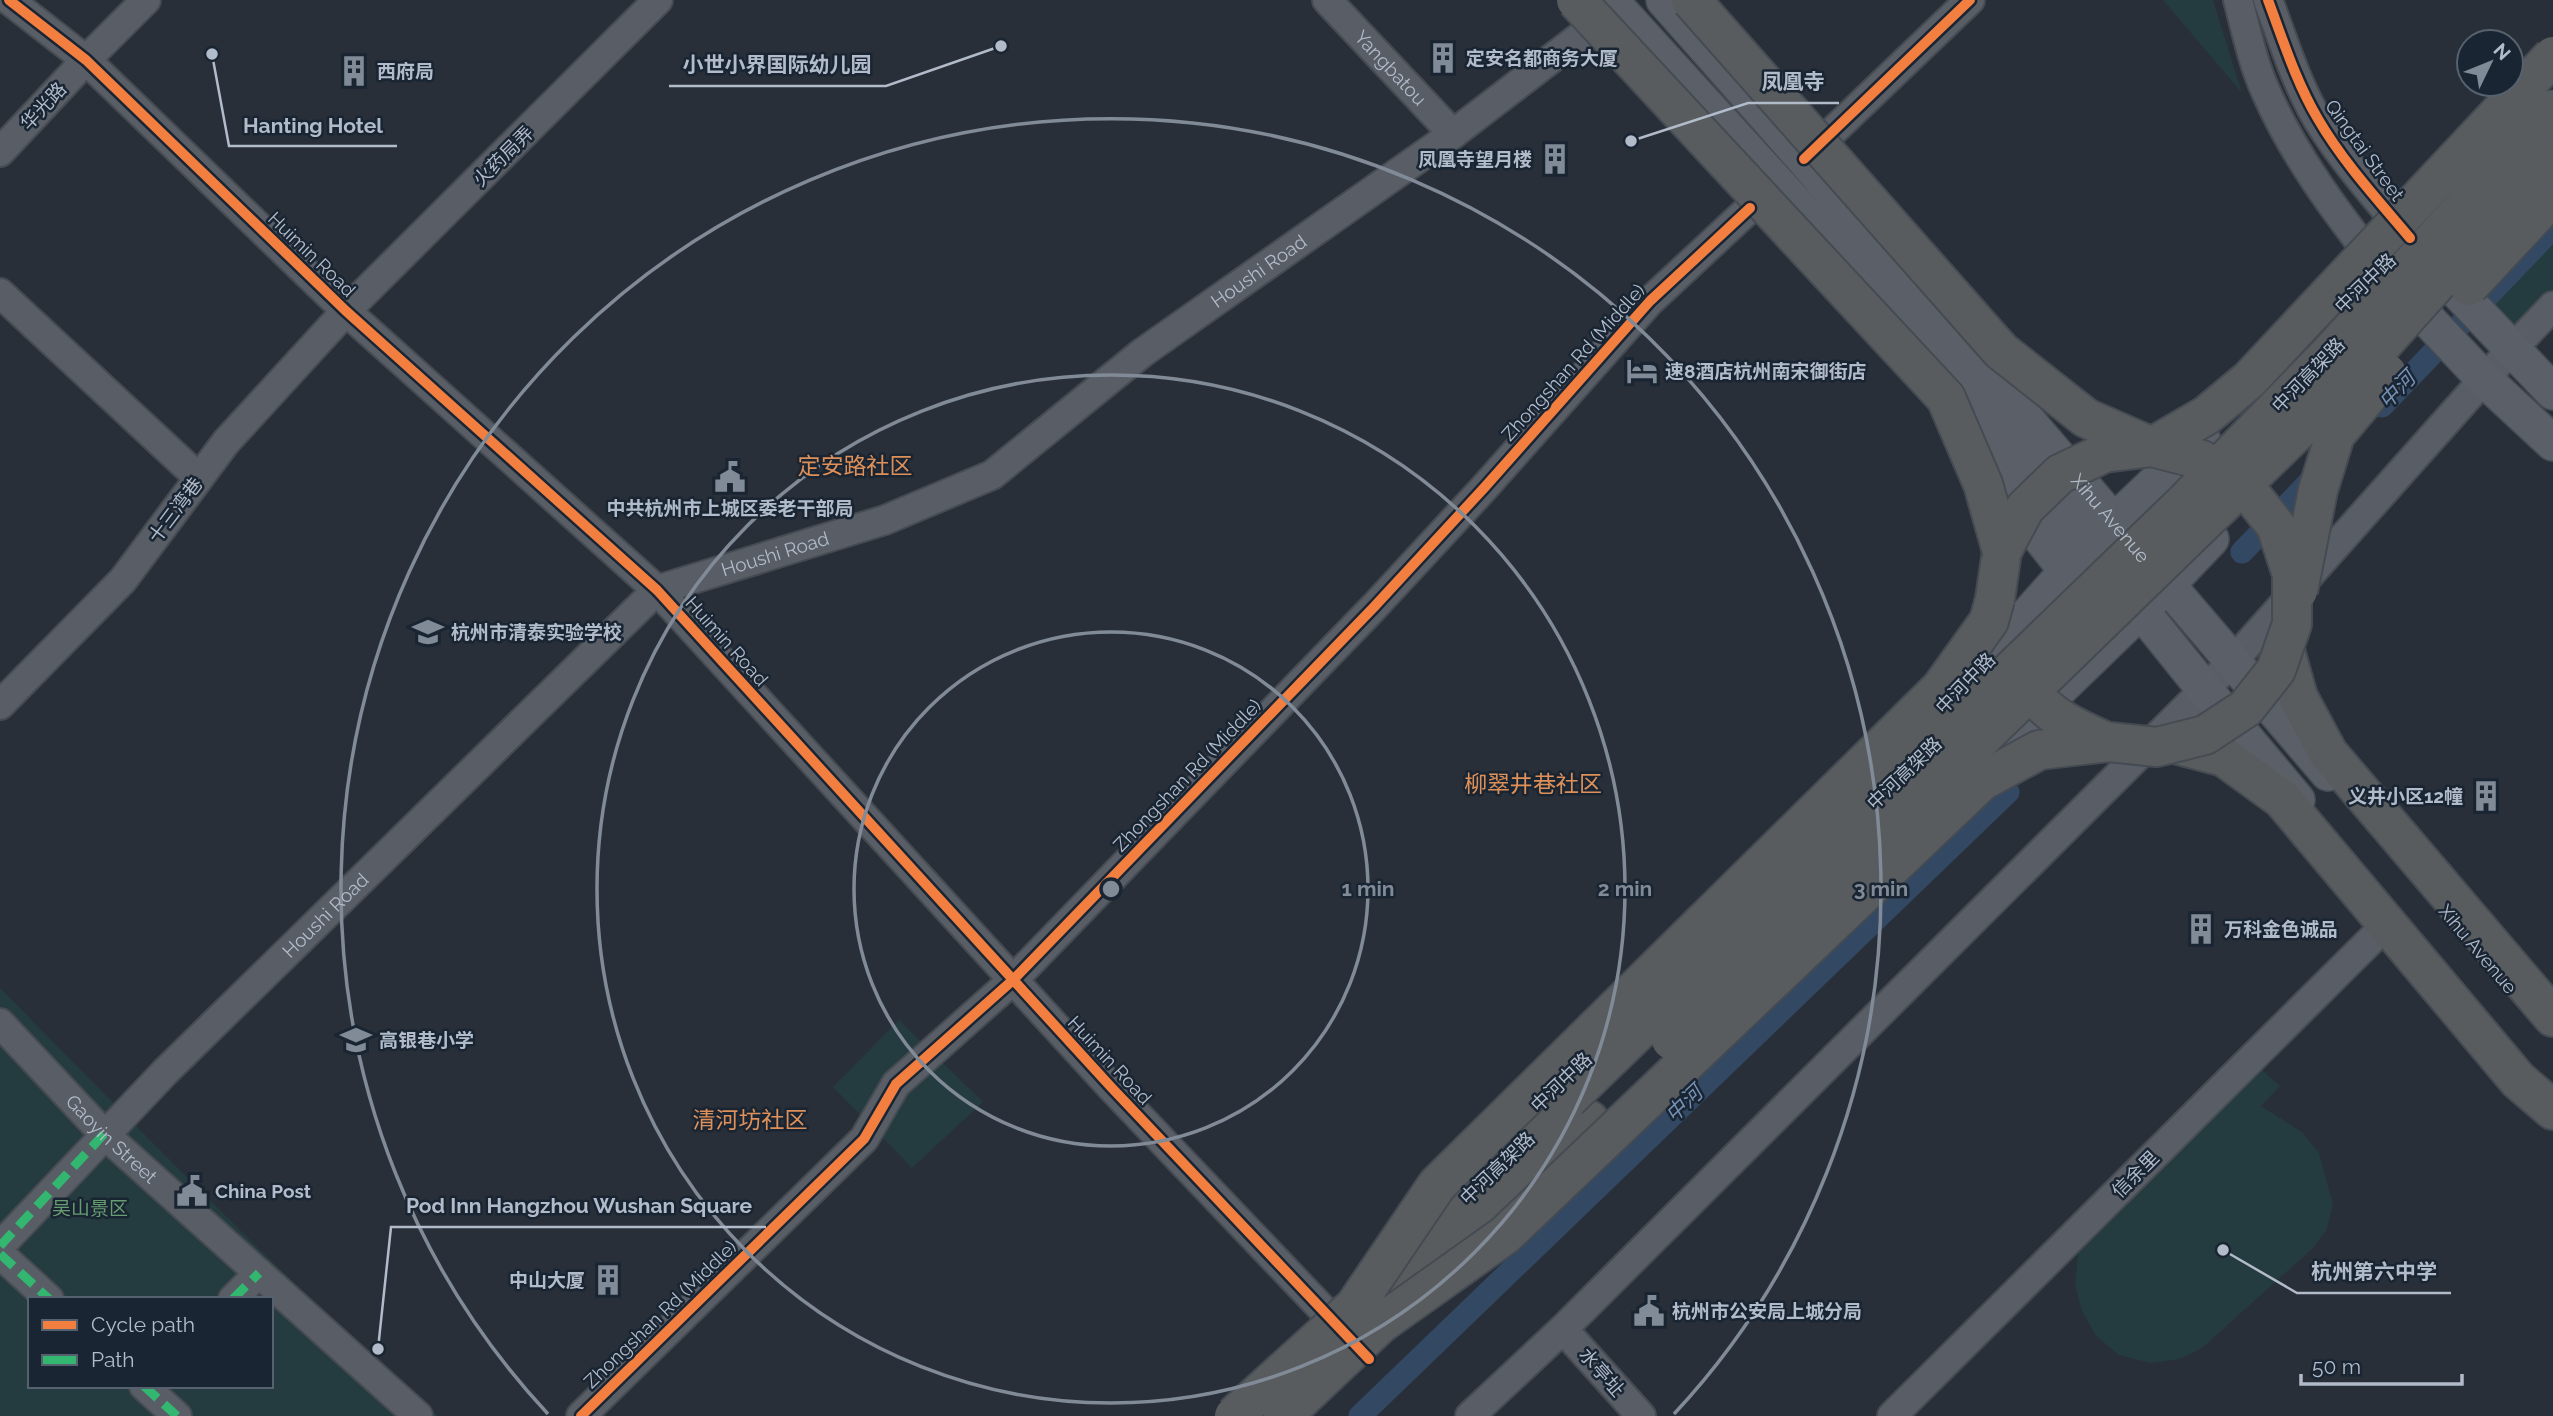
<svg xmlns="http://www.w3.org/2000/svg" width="2553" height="1416" viewBox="0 0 2553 1416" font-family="Raleway,'Noto Sans SC',sans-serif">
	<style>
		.green { fill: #243b3f; fill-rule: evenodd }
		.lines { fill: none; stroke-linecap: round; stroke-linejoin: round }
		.canal { stroke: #324863; stroke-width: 23 }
		.minor-casing { stroke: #464b52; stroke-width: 32 }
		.major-casing { stroke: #454b54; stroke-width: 38 }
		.highway-casing { stroke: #454b53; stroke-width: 42 }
		.minor { stroke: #585d66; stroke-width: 28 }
		.major { stroke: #5b6068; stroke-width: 35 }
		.highway { stroke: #595c5f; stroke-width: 38 }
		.highway-bridge-casing { stroke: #454b53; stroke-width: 42; stroke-linecap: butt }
		.highway-bridge { stroke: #595c5f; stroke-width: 38 }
		.quiet { stroke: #33b770; stroke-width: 9; stroke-dasharray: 18 9; stroke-linecap: butt }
		.cycleway-casing { stroke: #1a2533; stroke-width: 15 }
		.cycleway { stroke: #f27e40; stroke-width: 10 }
		.ring { fill: none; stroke: #818a97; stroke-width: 3.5 }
		.labels { text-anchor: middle; stroke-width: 5; stroke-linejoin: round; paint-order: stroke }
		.poi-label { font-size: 19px; font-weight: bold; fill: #b1bbca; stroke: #1a2533; text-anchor: start }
		.street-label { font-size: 19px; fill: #b1bbca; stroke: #1a2533 }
		.park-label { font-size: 19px; fill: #669d71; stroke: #1a2533 }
		.water-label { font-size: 21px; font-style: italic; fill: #7692b4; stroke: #1a2533 }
		.quarter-label { font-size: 23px; fill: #de9058; stroke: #1a2533 }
		.centre { fill: #818a97; stroke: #1a2533; stroke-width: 3.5 }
		.ring-label { font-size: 21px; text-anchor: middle; font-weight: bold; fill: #818a97; stroke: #1a2533; stroke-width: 5; stroke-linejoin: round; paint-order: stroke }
		.leader { fill: none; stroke: #b1bbca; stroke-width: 2.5 }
		.callout-dot { fill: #b1bbca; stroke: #1a2533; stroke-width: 2.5 }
		.callout-label { font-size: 21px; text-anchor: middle; font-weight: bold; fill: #b1bbca; stroke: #1a2533; stroke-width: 5; stroke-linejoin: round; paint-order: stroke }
	</style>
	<rect width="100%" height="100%" fill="#282f38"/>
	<g class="green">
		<path d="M2163 0H2213L2242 93Z"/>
		<path d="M2553 203V307L2511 351 2463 292Z"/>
		<path d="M0 988C144 1133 285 1281 438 1416H0ZM30 1299H271V1386H30Z"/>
		<path d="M899 1020 983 1102 912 1168 833 1087Z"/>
		<path d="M2262 1070 2280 1086 2261 1106 2302 1132 2319 1153 2333 1204 2327 1229 2312 1249 2202 1348 2180 1359 2151 1363 2119 1355 2096 1336 2082 1311 2075 1285 2078 1253Z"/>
	</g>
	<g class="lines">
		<g class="canal">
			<path d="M2382 406 2553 228"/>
			<path d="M2242 552 2320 471"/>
			<path d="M1360 1416 2008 792"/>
		</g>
		<defs>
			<g id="minor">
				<path d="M9 0 86 60 346 311 657 590 1111 1087 1348 1336"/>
				<path id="s1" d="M1327 0 1453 134"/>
				<path d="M2238 0C2246 30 2253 64 2266 92 2294 156 2336 212 2379 267"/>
				<path d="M2268 0C2283 40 2296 83 2318 120 2344 162 2377 199 2408 236"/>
				<path d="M0 152 86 60 146 0"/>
				<path d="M1806 157 1970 0"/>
				<path d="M0 293 199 478"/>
				<path d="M0 705 123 580 226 442 346 311 658 0"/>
				<path id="s2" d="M0 1023 104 1134 418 1416"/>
				<path id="s3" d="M0 1246 165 1072 657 590 885 520 992 475 1142 353 1453 134 1594 26"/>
				<path d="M0 1254 49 1299"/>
				<path d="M233 1299 259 1273"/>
				<path d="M1563 1329 1641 1416"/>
				<path d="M144 1386 177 1416"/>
				<path d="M581 1416 864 1139 896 1084 1013 980 1374 607 1484 488 1650 301 1750 208"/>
				<path d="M1470 1416 1563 1329 2233 661 2484 379 2553 306"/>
				<path d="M1892 1416 2378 933"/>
			</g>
			<g id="major">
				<path d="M1610 0 1946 368 2205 690 2297 800"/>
				<path id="s4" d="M1664 0 1804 159 2328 773"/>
				<path d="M2437 270 2553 392"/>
				<path d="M2397 287 2484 379 2553 443"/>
				<path d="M2337 310 2414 234"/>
				<path d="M1976 456 2067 571"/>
				<path d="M1940 709 1970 680 2090 545 2202 438"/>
				<path d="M1961 784 2168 584 2211 539"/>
			</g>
			<g id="highway">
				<path d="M1995 599 2002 551"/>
				<path d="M2284 647 2298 697 2328 753 2553 1017"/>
				<path d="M2171 743 2224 757 2282 799 2518 1080 2553 1110"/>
				<path d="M1434 1271 1589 1120"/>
				<path d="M1386 1275 1568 1099"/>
			</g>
		</defs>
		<use href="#minor" class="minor-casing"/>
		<use href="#major" class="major-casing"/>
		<use href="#highway" class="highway-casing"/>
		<use href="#minor" class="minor"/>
		<use href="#major" class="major"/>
		<use href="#highway" class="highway"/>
		<defs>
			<g id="highway-bridge">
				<path d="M1576 0 1946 398 1983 484 2002 551"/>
				<path d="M2469 286 2553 196"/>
				<path d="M2002 551 2025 508 2060 474 2104 453 2152 447 2207 415 2249 380 2553 56"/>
				<path d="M2298 591 2318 490 2335 435 2387 373"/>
				<path d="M2017 671C2040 712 2066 724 2107 742"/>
				<path d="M1671 1040 2350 380 2553 154"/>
				<path d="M1568 1099 2186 501 2329 354 2553 109"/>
				<path d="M1234 1416 1355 1306 1437 1185 1941 688 1989 621 1995 599"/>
				<path d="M1283 1416 1380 1324 1505 1235 1982 781 2039 750 2109 742 2157 747 2205 735 2246 708 2276 670 2292 624V574L2276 526 2245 487 2202 460 2152 447 2086 418 2001 351 1691 0"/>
			</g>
		</defs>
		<use href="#highway-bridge" class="highway-bridge-casing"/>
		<use href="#highway-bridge" class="highway-bridge"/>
		<g class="quiet">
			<path d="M0 1246 104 1134"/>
			<path d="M0 1254 49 1299"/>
			<path d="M233 1299 259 1273"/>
			<path d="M144 1386 177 1416"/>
		</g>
		<defs>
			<g id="cycleway">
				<path d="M9 0 86 60 346 311 657 590 1111 1087 1369 1359"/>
				<path d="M2268 0C2283 40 2296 82 2318 119 2343 162 2378 200 2410 238"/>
				<path d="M1804 159 1970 0"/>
				<path d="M581 1416 864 1139 896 1084 1013 980 1374 607 1484 488 1650 301 1750 208"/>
			</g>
		</defs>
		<use href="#cycleway" class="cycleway-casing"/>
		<use href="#cycleway" class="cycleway"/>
	</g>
	<g class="ring">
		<circle cx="1111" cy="889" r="257"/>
		<circle cx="1111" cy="889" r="514"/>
		<path d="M548 1414A770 770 0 1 1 1674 1414"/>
	</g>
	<defs>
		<symbol id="building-bare" viewBox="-9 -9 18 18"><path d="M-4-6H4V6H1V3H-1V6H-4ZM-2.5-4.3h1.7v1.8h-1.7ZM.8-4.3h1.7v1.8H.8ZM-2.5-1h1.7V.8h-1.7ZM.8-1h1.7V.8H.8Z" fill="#818a97" stroke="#1a2533" stroke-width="2.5" paint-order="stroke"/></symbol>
		<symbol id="hotel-bare" viewBox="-9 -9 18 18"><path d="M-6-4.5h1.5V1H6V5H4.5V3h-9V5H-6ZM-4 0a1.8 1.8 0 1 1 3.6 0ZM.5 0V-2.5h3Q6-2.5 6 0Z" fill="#818a97" stroke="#1a2533" stroke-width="2.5" paint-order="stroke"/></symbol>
		<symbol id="civic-bare" viewBox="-9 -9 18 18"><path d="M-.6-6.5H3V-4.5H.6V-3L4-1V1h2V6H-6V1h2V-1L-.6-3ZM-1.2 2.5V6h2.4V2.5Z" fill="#818a97" stroke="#1a2533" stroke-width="2.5" paint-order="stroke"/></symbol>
		<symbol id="school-bare" viewBox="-9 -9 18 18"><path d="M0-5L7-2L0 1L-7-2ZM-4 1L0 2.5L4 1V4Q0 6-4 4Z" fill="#818a97" stroke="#1a2533" stroke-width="2.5" paint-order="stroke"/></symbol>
	</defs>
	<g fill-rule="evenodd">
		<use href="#building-bare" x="1421" y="36" width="44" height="44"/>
		<use href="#building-bare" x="332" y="49" width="44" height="44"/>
		<use href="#building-bare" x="1533" y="137" width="44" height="44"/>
		<use href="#hotel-bare" x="1620" y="349" width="44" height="44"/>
		<use href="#civic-bare" x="708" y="455" width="44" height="44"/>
		<use href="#school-bare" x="406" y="610" width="44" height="44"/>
		<use href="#building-bare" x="2464" y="774" width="44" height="44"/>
		<use href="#building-bare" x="2179" y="907" width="44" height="44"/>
		<use href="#school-bare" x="334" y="1018" width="44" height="44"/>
		<use href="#civic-bare" x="170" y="1169" width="44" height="44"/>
		<use href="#building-bare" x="586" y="1258" width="44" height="44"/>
		<use href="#civic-bare" x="1627" y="1289" width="44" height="44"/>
	</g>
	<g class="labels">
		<g class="poi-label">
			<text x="1466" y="65">定安名都商务大厦</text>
			<text x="377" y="78">西府局</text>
			<text x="1532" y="166" text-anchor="end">凤凰寺望月楼</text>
			<text x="1665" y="378">速8酒店杭州南宋御街店</text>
			<text x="730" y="515" text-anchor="middle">中共杭州市上城区委老干部局</text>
			<text x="451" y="639">杭州市清泰实验学校</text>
			<text x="2463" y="803" text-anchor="end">义井小区12幢</text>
			<text x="2224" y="936">万科金色诚品</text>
			<text x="379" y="1047">高银巷小学</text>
			<text x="215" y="1198">China Post</text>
			<text x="585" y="1287" text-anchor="end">中山大厦</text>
			<text x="1672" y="1318">杭州市公安局上城分局</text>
		</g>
		<g class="street-label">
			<text dy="7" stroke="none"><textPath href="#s1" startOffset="93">Yangbatou</textPath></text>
			<text transform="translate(43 106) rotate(-47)" y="7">华光路</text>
			<text transform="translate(2365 150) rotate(54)" y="7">Qingtai Street</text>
			<text transform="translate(503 156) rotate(-45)" y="7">火药局弄</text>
			<text transform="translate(312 254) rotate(44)" y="7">Huimin Road</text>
			<text dy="7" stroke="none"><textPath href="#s3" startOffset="1619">Houshi Road</textPath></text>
			<text transform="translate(2365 283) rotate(-44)" y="7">中河中路</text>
			<text transform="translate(1573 362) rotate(-48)" y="7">Zhongshan Rd (Middle)</text>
			<text transform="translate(2308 375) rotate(-46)" y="7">中河高架路</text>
			<text transform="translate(175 510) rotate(-53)" y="7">十三湾巷</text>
			<text dy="7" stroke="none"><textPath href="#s4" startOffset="684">Xihu Avenue</textPath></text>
			<text dy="7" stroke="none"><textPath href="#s3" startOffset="1052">Houshi Road</textPath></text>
			<text transform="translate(727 641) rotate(48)" y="7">Huimin Road</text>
			<text transform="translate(1965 683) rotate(-46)" y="7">中河中路</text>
			<text transform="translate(1904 773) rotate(-44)" y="7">中河高架路</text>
			<text transform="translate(1187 775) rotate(-46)" y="7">Zhongshan Rd (Middle)</text>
			<text dy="7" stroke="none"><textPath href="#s3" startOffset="464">Houshi Road</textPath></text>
			<text transform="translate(2478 949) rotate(50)" y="7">Xihu Avenue</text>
			<text transform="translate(1110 1060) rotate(47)" y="7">Huimin Road</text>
			<text transform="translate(1561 1082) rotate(-44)" y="7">中河中路</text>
			<text dy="7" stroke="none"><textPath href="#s2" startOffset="161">Gaoyin Street</textPath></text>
			<text transform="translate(1497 1168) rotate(-44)" y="7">中河高架路</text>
			<text transform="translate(2135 1174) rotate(-45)" y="7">信余里</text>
			<text transform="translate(660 1314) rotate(-44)" y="7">Zhongshan Rd (Middle)</text>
			<text transform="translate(1602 1372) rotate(49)" y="7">水亭址</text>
		</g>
		<g class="park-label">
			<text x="90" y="1215">吴山景区</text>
		</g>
		<g class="water-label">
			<text transform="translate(2397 390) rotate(-46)" y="7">中河</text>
			<text transform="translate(1684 1104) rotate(-44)" y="7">中河</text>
		</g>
		<g class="quarter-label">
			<text x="855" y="474">定安路社区</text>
			<text x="1533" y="792">柳翠井巷社区</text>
			<text x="750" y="1128">清河坊社区</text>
		</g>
	</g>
	<circle cx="1111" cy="889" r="10" class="centre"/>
	<g class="ring-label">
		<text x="1368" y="896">1 min</text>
		<text x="1625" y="896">2 min</text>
		<text x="1881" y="896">3 min</text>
	</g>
	<path class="leader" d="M1001 46L886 86H669M1631 141L1748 103H1839M212 54L229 146H397M378 1349L391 1227H766M2223 1250L2297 1293H2451"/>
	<g class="callout-dot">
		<circle cx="1001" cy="46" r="7"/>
		<circle cx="1631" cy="141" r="7"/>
		<circle cx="212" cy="54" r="7"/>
		<circle cx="378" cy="1349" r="7"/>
		<circle cx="2223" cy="1250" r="7"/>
	</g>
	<g class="callout-label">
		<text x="777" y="72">小世小界国际幼儿园</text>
		<text x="1793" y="89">凤凰寺</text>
		<text x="313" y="133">Hanting Hotel</text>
		<text x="579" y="1213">Pod Inn Hangzhou Wushan Square</text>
		<text x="2374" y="1279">杭州第六中学</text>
	</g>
	<rect x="28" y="1297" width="245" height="91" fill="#1a2533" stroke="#56616f" stroke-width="2"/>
	<rect x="42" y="1320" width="35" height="10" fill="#f27e40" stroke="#56616f" stroke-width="2"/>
	<text x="91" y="1332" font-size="21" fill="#b1bbca">Cycle path</text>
	<rect x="42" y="1355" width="35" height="10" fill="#33b770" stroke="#56616f" stroke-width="2"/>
	<text x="91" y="1367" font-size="21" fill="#b1bbca">Path</text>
	<g transform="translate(2490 63) rotate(47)"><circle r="33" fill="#1a2533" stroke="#56616f" stroke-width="2"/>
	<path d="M0-5L12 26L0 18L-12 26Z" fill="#818a97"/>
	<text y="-10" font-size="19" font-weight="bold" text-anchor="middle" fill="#b1bbca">N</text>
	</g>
	<path d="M2301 1374v10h161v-10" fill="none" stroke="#b1bbca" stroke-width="3.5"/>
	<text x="2312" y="1374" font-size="21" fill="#b1bbca" stroke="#1a2533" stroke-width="5" paint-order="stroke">50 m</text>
</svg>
